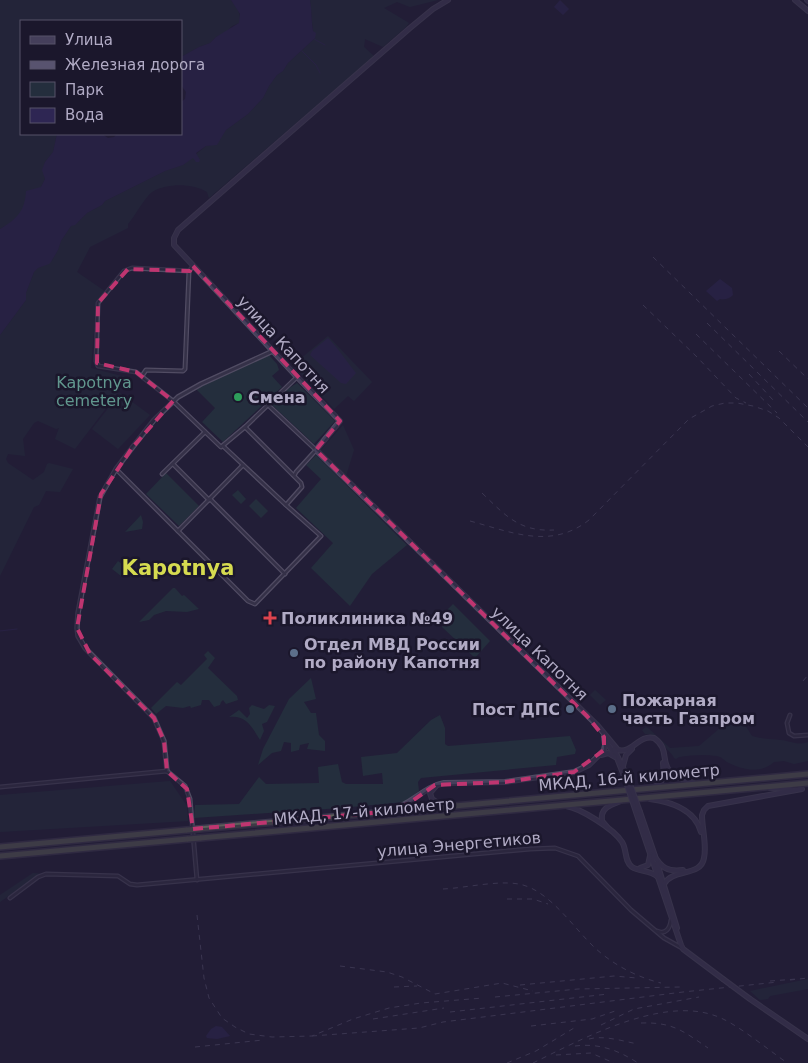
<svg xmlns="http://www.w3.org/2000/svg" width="808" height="1063" viewBox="0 0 808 1063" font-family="'DejaVu Sans',sans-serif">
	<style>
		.green { fill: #242e3d }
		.water { fill: #2e2653 }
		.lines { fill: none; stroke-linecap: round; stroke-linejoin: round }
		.stream { stroke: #2e2653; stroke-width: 1 }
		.minor-casing { stroke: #514c63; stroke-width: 5 }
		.tertiary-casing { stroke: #514c63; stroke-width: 5.5 }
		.secondary-casing { stroke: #514c63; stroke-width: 6 }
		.trunk-casing { stroke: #3e394f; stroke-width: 8 }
		.minor { stroke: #353148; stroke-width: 2.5 }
		.tertiary { stroke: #353148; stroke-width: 3 }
		.secondary { stroke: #453f5b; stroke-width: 4 }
		.trunk { stroke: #5e5f5a; stroke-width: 5 }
		.rail { stroke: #58536f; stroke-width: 1; stroke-dasharray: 5 5; stroke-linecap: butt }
		.secondary-bridge-casing { stroke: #514c63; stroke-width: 6; stroke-linecap: butt }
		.trunk-bridge-casing { stroke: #3e394f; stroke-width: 8; stroke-linecap: butt }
		.secondary-bridge { stroke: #453f5b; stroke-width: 4 }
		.trunk-bridge { stroke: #5e5f5a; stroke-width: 5 }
		.marked { fill: none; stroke: #bf3570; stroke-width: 4; stroke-dasharray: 10 6; stroke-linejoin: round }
		.leisure-dot { fill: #2e9e5b; stroke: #1b172c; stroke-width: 2 }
		.health-dot { fill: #e0444e; stroke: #1b172c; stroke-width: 2 }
		.service-dot { fill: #5c6f8a; stroke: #1b172c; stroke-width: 2 }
		.labels { text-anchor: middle; stroke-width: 5; stroke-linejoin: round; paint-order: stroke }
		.street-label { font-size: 16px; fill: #b1abc5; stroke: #1b172c }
		.park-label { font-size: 16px; fill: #61978e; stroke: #1b172c }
		.poi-label { font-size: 16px; font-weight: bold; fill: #b1abc5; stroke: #1b172c; text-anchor: start }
		.district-label { font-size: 21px; font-weight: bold; fill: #d6db50; stroke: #1b172c }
	</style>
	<rect width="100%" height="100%" fill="#221e37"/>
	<g class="green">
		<path d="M0 0H231C237 8 242 14 239 23L232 26 226 32 216 37 210 43 199 47 181 57V21H21V134H57L53 152 45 162 43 170 45 179 41 187 26 203 20 214 10 223 0 229Z"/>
		<path d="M310 0H438L410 7 397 2 384 8 409 23 406 27 383 47 365 39 364 47 374 56 209 198 207 192C194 183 165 183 152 192 144 198 135 216 128 224V228L90 247 77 272 106 292 96 302 91 368 129 378 75 449 55 439 59 428 56 429 38 421 34 423 23 439 25 456 8 454 6 459 8 463 33 480 44 472 47 464 49 463 73 469 60 492 46 491 39 505 34 507 0 576V335L26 300V293L34 272 38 268 51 262 58 250 61 241 71 226 77 223 87 213 102 205 105 201 165 171 183 165 206 146 217 144 226 130 248 114 263 98 269 86 277 75 283 71 288 63 315 38C311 25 312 13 310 0Z"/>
		<path d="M328 336 372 382 354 401 348 396 334 409 293 365Z"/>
		<path d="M268 354 277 364 279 370 272 376 282 387 223 442 202 422 215 408 196 389Z"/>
		<path d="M297 383 335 421 314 444 271 404 286 390Z"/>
		<path d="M120 393 150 415 118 449 92 429Z"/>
		<path d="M343 425 354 450 346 476 320 451Z"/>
		<path d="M316 455 407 545 372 574 350 606 311 568 333 543 296 508 321 479 306 465Z"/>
		<path d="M166 473 199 506 179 526 146 494Z"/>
		<path d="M238 490 246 499 241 504 232 495Z"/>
		<path d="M256 499 268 511 261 518 249 506Z"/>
		<path d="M141 515 143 522 142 529 125 532Z"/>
		<path d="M118 561 127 568 121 576 112 569Z"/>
		<path d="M173 588H175L182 596 184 595 199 609 187 612 166 611 154 615 149 620 139 622Z"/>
		<path d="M453 604 490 641 475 658 442 627 445 621 440 617Z"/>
		<path d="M208 651 215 658 208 668 237 696 238 700 226 704 223 700 221 702 220 705 214 707 209 700H202L201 705 191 708 190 706 183 708 166 706 156 714 151 708 177 682 181 685 207 659 204 655Z"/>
		<path d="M311 678 316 699 304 702 311 713H316L319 735 325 741V751L307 749 309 743 300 745 299 750 291 752V743L284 742 281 751 272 753 258 765 263 749 289 699Z"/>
		<path d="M595 690 606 700 600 705 590 695Z"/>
		<path d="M252 705 264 709 269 705 275 706 267 722 262 724 264 731 260 740C252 727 246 715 229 717L239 710 247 718 250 714 249 708Z"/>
		<path d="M440 715 445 728V744L448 746 570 736 576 750 575 754 557 757 556 765 421 778 418 782 419 791 404 802 341 808 194 818 195 805 239 804 259 777 266 784 319 783 318 767 338 764 342 782 346 784H383L382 773 363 776 361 757 397 753 431 720Z"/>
		<path d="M751 716 749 720H746L745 725 752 736C761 739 771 739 780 740 791 741 797 746 808 742V761L794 764 784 761 774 762C761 774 742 770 727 762 724 760 722 757 717 756 705 754 691 755 679 757L676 759 674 758C672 753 669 752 666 748 659 741 657 734 645 734L642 730 646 727 648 728 670 748 699 746 733 717Z"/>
		<path d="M170 781 187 806 188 821 0 832V795Z"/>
		<path d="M33 873 44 874 38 877 12 897 10 895 0 902V895Z"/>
		<path d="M808 979V989L770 996 768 999 760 1000 750 991Z"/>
	</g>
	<g class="water">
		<path d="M231 0H310C312 11 311 21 313 31L316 33 315 38 288 63 283 71 277 75 269 86 263 98 248 114 226 130 217 145 206 146 196 153 200 160 199 162H196L193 158 183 165 165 171 105 201 102 205 87 213 75 225 71 226 61 241 58 250 51 262 49 264 38 268 34 272 26 293V300L0 335V229C17 219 25 211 26 191L41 187 45 179 42 170 45 162 53 152 57 134H102L108 138 114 137 117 134H181V102L185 99 186 92 181 85V57L199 47 210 43 216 37 239 23 240 14Z"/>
		<path d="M560 0 569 9 563 15 554 7Z"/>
		<path d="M720 279 732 288 733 295C729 299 725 300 720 299L717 301 706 291Z"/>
		<path d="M328 338C339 349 346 361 356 373L346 384 341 383 310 355 312 351Z"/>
		<path d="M216 1026 222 1027 230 1036 217 1039 207 1038 206 1036 211 1029Z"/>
	</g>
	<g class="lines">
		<g class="stream">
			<path d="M314 39 325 45"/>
			<path d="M302 51 316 65 320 73"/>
			<path d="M0 631 17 629"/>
		</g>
		<defs>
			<g id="minor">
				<path d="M193 266 189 271 132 268 124 271 98 303 96 361 98 366 136 372 173 401 221 447 245 427 297 377"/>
				<path d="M142 376 146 370 183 371 185 369 189 271"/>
				<path d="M245 427 293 475"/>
				<path d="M223 446 286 505"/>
				<path d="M173 464 209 500"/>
				<path d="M116 469 248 601 255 604 321 536 286 505 302 487 301 483 294 476 296 472 316 450 268 405"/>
				<path d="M162 474 205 432"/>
				<path d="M210 499 285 574"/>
				<path d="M178 531 243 465"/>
				<path d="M790 715 787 723 789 733 794 736 808 735"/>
				<path d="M0 787 167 771 185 786 190 799 197 880"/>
				<path d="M10 898 38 877 46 874 118 876 130 884 137 885 530 849 555 848 578 856 631 910 664 938 682 948"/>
				<path d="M657 931C666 935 670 928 671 920"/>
			</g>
			<path id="tertiary" d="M167 771 164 741 154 718 85 648 78 636 77 628 78 613 100 497 116 469 132 448 154 420 178 397 201 384 273 351"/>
			<g id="secondary">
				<path d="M448 0 433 9 410 28 178 230 174 238V245L297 377 340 421 316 450 598 726 618 750C632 754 639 734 654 738 676 753 649 772 694 783"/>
				<path d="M795 0 808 11"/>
				<path d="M807 0 808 1"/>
				<path d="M605 740 617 758 624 776"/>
				<path d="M614 749 627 776"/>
				<path d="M601 755 608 753 615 757"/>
				<path d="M623 766 626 755 632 749"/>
				<path d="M436 786 430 793 432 799 438 803 448 805"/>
				<path d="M654 787C665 782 664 773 663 763"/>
				<path d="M770 788 791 789"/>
				<path d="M650 799C671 802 695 809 701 832"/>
				<path d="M566 806C580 808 614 829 622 842 627 849 624 861 632 867 640 872 650 870 658 877"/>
				<path d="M391 810C413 804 423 787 444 783L505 782 574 772 589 765 604 750 605 745 604 737"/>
				<path d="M636 812 681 945 683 949 723 979"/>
				<path d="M640 812 655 856"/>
				<path d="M607 827 602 821C600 808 610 805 621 801"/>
				<path d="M654 855C661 868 668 872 683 870"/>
				<path d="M657 863 677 928"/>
				<path d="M640 868 648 865 650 856"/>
				<path d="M664 884C673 868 701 877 704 858 707 845 702 829 702 815L704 810 708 806 802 789"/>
				<path d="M750 999 808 1039"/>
			</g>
			<g id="trunk">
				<path d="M199 829 808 774"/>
				<path d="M200 838 808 783"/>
				<path d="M0 847 187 830"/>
				<path d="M0 856 188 839"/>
			</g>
		</defs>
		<use href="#minor" class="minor-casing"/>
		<use href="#tertiary" class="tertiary-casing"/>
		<use href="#secondary" class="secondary-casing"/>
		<use href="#trunk" class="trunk-casing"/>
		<use href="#minor" class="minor"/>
		<use href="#tertiary" class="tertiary"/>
		<use href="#secondary" class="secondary"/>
		<use href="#trunk" class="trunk"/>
		<g class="rail">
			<path d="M653 257 808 408"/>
			<path d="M643 305 697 357 736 398 746 403"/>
			<path d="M707 323 808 422"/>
			<path d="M696 334 777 413"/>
			<path d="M779 351 808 379"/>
			<path d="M749 374 773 400"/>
			<path d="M482 493C505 515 519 532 554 530"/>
			<path d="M470 521C511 532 551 550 589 520L689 419 712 406 725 403H737L753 406 768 411 779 418 808 447"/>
			<path d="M803 681 808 675"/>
			<path d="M443 889C466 888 502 879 523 885 551 893 573 927 594 947 612 964 636 977 661 983"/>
			<path d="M507 899H533L548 904"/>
			<path d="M197 915 204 978 209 998 222 1018 235 1027 249 1034 272 1037 312 1036 353 1019 389 1008 421 1003 483 998"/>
			<path d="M340 966 387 972 402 977 435 994 502 983 533 991"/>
			<path d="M790 980 808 978"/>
			<path d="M770 981 797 979"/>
			<path d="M520 985 614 976 637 978"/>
			<path d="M394 987 417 986"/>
			<path d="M495 997 578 989 680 987"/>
			<path d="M450 1012 608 994"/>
			<path d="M373 1019 444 1008"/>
			<path d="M641 1023C673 1022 683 1031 708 1048"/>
			<path d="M601 1025 634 1009 699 997"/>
			<path d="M531 1026 592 1019 618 1010"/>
			<path d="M312 1036 419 1028 443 1022 683 992 778 982"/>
			<path d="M589 1039C604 1035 622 1041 638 1044"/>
			<path d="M575 1046C599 1043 618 1050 638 1063"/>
			<path d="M195 1047 263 1040"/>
			<path d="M556 1055 591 1053 614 1063"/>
			<path d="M507 1063 536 1051 574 1028"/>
			<path d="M533 1063C580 1040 659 997 713 1015 734 1021 767 1049 786 1062"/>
		</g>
		<defs>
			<g id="secondary-bridge">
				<path d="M624 776 636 812"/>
				<path d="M627 776 640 812"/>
				<path d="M723 979 750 999"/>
			</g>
			<g id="trunk-bridge">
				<path d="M187 830 199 829"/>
				<path d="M188 839 200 838"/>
			</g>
		</defs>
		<use href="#secondary-bridge" class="secondary-bridge-casing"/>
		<use href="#trunk-bridge" class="trunk-bridge-casing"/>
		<use href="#secondary-bridge" class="secondary-bridge"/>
		<use href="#trunk-bridge" class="trunk-bridge"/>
	</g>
	<path d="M0 0H808V1063H0ZM193 266 340 421 316 450 587 716 604 737V750L574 772 505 782 435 785 408 804 383 812 193 829 187 789 167 771 164 741 154 718 90 654 77 628 101 494 132 448 173 401 136 372 97 363 98 303 128 269 190 271Z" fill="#221e37" fill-opacity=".55" fill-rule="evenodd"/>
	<path class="marked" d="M193 266 340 421 316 450 587 716 604 737V750L574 772 505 782 435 785 408 804 383 812 193 829 187 789 167 771 164 741 154 718 90 654 77 628 101 494 132 448 173 401 136 372 97 363 98 303 128 269 190 271Z"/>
	<circle class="leisure-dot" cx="238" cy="397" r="5"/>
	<path class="health-dot" d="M267.5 610.5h5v5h5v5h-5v5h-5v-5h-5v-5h5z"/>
	<g class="service-dot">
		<circle cx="294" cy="653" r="5"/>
		<circle cx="570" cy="709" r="5"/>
		<circle cx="612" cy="709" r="5"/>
	</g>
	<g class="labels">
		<g class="street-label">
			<text transform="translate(284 344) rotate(47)" y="6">улица Капотня</text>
			<text transform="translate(540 653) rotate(44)" y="6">улица Капотня</text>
			<text transform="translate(629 777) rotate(-5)" y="6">МКАД, 16-й километр</text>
			<text transform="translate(364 811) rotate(-5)" y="6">МКАД, 17-й километр</text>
			<text transform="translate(459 844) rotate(-5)" y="6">улица Энергетиков</text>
		</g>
		<g class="park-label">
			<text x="94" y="388">Kapotnya<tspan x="94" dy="18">cemetery</tspan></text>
		</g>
		<g class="poi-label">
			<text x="248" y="403">Смена</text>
			<text x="281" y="624">Поликлиника №49</text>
			<text x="304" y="650">Отдел МВД России<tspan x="304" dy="18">по району Капотня</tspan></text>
			<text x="622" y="706">Пожарная<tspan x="622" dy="18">часть Газпром</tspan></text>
			<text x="560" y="715" text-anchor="end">Пост ДПС</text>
		</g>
		<g class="district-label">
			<text x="178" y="575">Kapotnya</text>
		</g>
	</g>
	<rect x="20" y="20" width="162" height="115" fill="#1b172c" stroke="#575269"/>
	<rect x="30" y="36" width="25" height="8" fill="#453f5b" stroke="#575269"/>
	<text x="65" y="45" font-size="15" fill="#b1abc5">Улица</text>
	<rect x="30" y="61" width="25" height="8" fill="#58536f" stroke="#575269"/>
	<text x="65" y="70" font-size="15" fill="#b1abc5">Железная дорога</text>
	<rect x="30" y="82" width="25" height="15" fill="#242e3d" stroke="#575269"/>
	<text x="65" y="95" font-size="15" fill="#b1abc5">Парк</text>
	<rect x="30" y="108" width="25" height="15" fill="#2e2653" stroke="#575269"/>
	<text x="65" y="120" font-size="15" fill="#b1abc5">Вода</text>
</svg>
